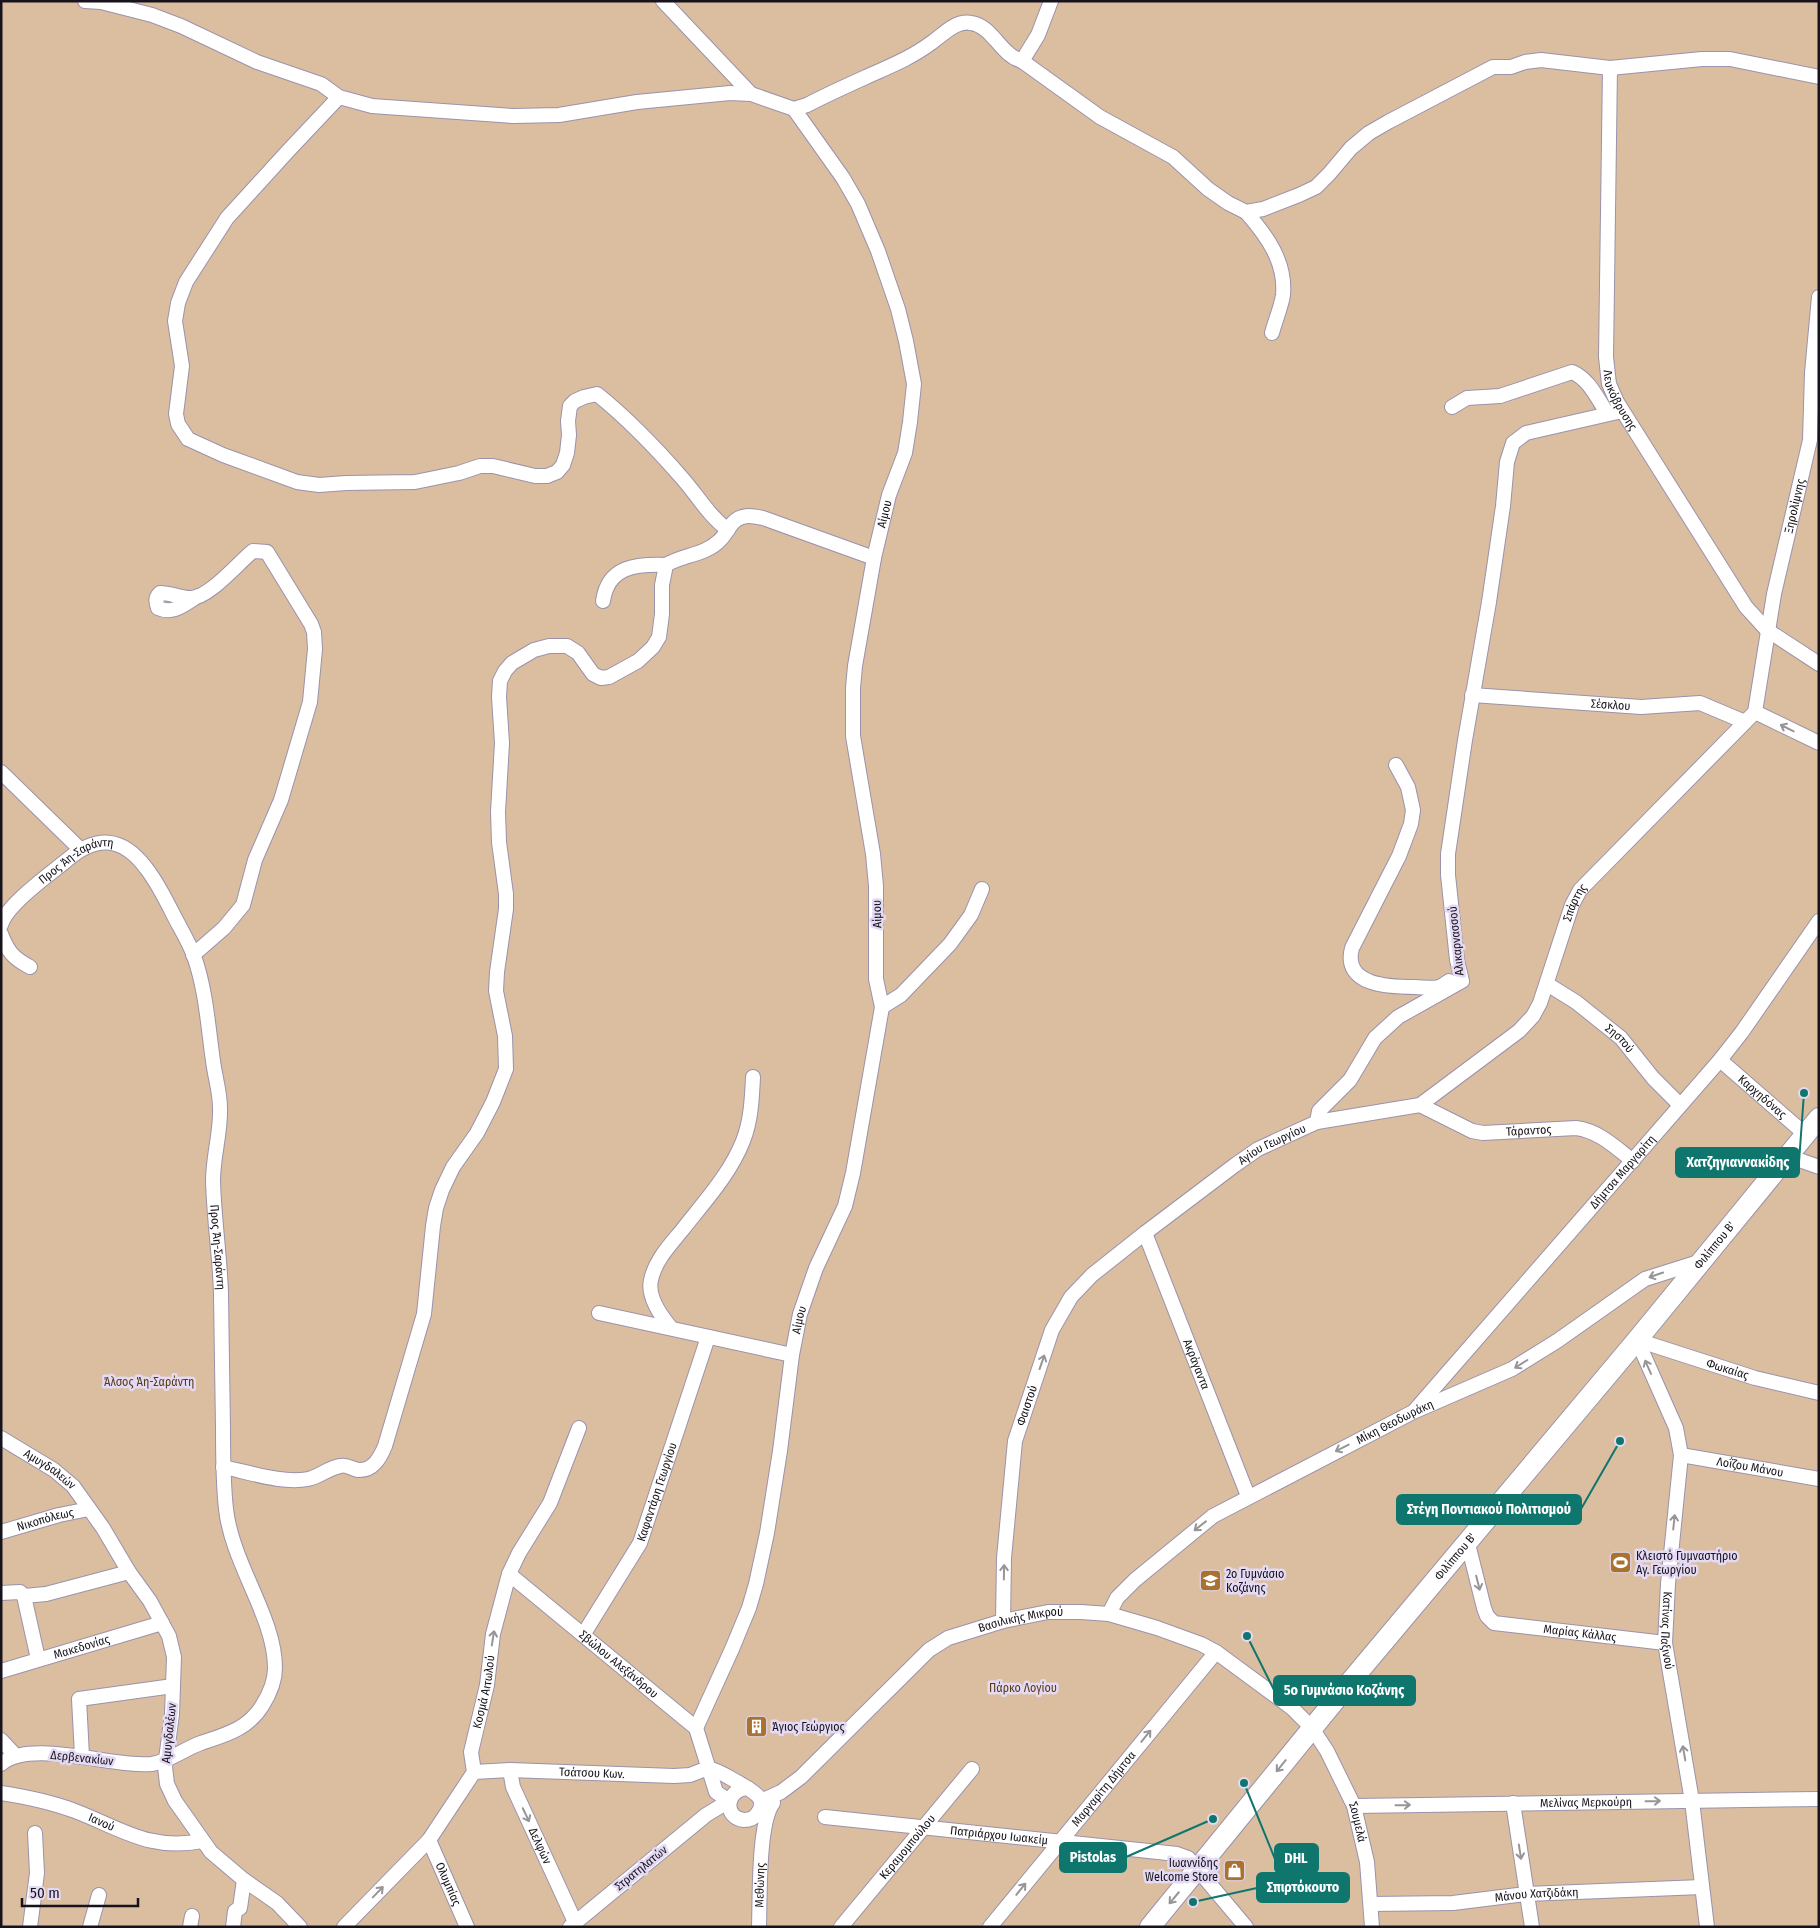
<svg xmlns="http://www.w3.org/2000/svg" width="1820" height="1928" viewBox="0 0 1820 1928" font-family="'Fira Sans Condensed',sans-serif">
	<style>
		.green { fill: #dabe9f }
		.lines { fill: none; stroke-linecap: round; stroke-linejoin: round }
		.minor-casing { stroke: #9c92ab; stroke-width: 16 }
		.secondary-casing { stroke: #9c92ab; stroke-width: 22 }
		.minor { stroke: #fff; stroke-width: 14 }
		.secondary { stroke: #fff; stroke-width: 20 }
		.oneway { stroke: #979599 }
		.labels { text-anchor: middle; stroke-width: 5; stroke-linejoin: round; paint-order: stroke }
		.street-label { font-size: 12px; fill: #17131c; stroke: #e4daf4 }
		.park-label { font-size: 12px; fill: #583a13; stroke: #e4daf4 }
		.poi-label { font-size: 12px; fill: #17131c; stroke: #e4daf4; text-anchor: start }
		.leader { fill: none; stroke: #0f766e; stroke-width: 2 }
		.callout-dot { fill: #0f766e; stroke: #e4daf4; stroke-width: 2 }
		.callout { fill: #0f766e; stroke: #0f766e; stroke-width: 2 }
		.callout-label { font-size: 14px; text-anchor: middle; font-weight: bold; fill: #fff }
	</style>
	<rect width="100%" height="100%" fill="#e4daf4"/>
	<rect class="green" x="1" y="1" width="1818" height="1926"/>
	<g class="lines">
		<defs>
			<g id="minor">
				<path d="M85 1 101 2 152 15 181 26 257 62 321 84 339 97 372 106 513 116 559 115 637 102 730 93 751 94 794 109 807 105C826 95 846 86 866 77 888 67 911 58 931 43 943 35 955 20 971 23 993 26 1000 55 1022 61L1038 35 1051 1"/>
				<path d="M663 1 751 94"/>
				<path d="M1022 61 1100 117 1173 157 1208 189 1228 203 1246 212 1263 209 1299 195 1316 187 1329 174 1351 148 1369 133 1388 122 1493 67H1511L1525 62 1541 60 1610 68 1702 59H1730L1819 77"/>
				<path id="s1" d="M1610 68 1606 357 1609 384 1617 402 1746 607 1767 630 1819 664"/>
				<path d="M339 97 288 151 227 218 186 282 178 303 175 321 182 366 176 414 178 424 188 439 223 455 297 482 319 485 346 483 415 482 459 473 480 466H493L535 476H547L557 472 563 465 567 453 569 435 568 421 570 406 575 401 584 397 597 394C628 419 656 448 682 478 698 496 708 515 728 530"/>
				<path d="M1246 212C1267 236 1286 262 1283 295 1281 308 1275 321 1272 333"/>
				<path d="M1452 407 1467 398 1500 396 1572 372C1589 379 1597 398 1607 413"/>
				<path d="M603 601C608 566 636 564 666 565"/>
				<path id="s2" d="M1472 695 1641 707 1700 703 1745 722"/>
				<path id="s3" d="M1755 712 1774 594 1810 440 1812 373 1819 297"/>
				<path d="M1755 712 1819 743"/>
				<path d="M1396 765 1408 787 1413 810 1411 824 1399 856 1352 948C1342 986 1390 987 1415 987 1422 987 1432 989 1439 987 1442 986 1446 983 1449 981"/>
				<path d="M1 772 80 849"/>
				<path id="s4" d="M1 925C6 905 50 874 67 860 96 835 122 836 146 868 157 882 165 898 173 914 180 928 189 942 194 956 206 990 208 1026 213 1061 215 1077 220 1092 220 1108 221 1132 213 1156 213 1181 214 1219 220 1257 221 1294 222 1339 222 1384 223 1429 223 1455 223 1482 226 1509 232 1564 275 1617 275 1668 275 1682 269 1695 262 1706 248 1729 225 1735 201 1743 184 1749 170 1761 152 1764 115 1768 30 1738 1 1764"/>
				<path d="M1 934C8 952 13 958 30 967"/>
				<path d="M193 955 224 928 243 905 255 860 281 800 310 702 315 649 314 632 311 624 267 552 253 551C239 562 209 598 191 598 180 598 171 593 160 593 155 598 156 602 158 608 174 615 184 604 198 596"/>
				<path id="s5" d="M1547 984 1576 1002 1621 1038 1653 1078 1680 1105"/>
				<path d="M882 1007 901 995 950 944 971 915 982 889"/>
				<path id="s6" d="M1720 1060 1805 1134"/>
				<path id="s7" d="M1420 1105 1472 1131 1483 1133 1576 1128C1599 1131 1615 1147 1633 1161"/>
				<path d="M1317 1122 1319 1111 1350 1080 1375 1038 1398 1017 1462 981 1457 960 1448 875V854L1465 740 1489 602 1503 506 1507 462 1513 443 1526 433 1622 411"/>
				<path d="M1788 1156 1819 1167"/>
				<path id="s8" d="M1145 1233 1248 1496"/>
				<path d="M599 1313 792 1355"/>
				<path d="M671 1328C661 1316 647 1297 651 1280 655 1260 671 1244 683 1229 705 1201 730 1174 743 1141 751 1121 752 1098 753 1077"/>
				<path id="s9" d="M1637 1340 1676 1428 1681 1455 1668 1584 1665 1643 1692 1801 1707 1927"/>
				<path id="s10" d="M1637 1340 1755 1378 1819 1393"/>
				<path id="s11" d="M1415 1410 1720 1060 1742 1032 1819 921"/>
				<path id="s12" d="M1 1438 54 1470 73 1486 103 1528 129 1572 150 1601 169 1636 174 1657 172 1714 165 1767 167 1784 175 1801 211 1852 244 1880 277 1903 300 1927"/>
				<path id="s13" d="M1681 1455 1819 1479"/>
				<path d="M223 1467C249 1472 282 1484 308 1479 319 1477 328 1468 340 1466 347 1464 352 1469 358 1470 373 1471 380 1458 385 1446L424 1314 433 1226 436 1208 442 1190 453 1167 477 1133 493 1102 506 1069 505 1036 496 991 497 972 506 909V894L499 842 498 812 502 743 499 697 500 681 505 671 512 663 534 650 549 646H567L578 653 593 674 601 678 609 677 638 661 653 647 659 637 662 614V585L666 565C682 555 705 555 719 541 726 535 729 525 736 520 744 514 753 516 763 518L874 558"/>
				<path id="s14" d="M1 1532 59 1515 89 1509"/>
				<path id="s15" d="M1467 1540 1484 1608 1487 1616 1494 1623 1665 1643"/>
				<path id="s16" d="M509 1574 696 1728 716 1792 729 1801 706 1815 570 1927"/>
				<path d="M1 1593 20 1592 24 1596 46 1594 129 1572"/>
				<path d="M24 1596 38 1659"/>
				<path id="s17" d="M1109 1614 1117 1598 1135 1580 1213 1516 1413 1412 1512 1369 1557 1341 1645 1279 1702 1261"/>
				<path id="s18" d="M1003 1621 1004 1558 1015 1441 1052 1330 1071 1297 1092 1275 1145 1233 1235 1165 1258 1149 1317 1122 1420 1105 1519 1031 1533 1016 1540 1003 1572 905 1580 890 1755 712"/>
				<path id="s19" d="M583 1635 640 1543 708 1337"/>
				<path id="s20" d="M1 1671 162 1623"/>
				<path id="s21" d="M696 1728 732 1649 749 1608 756 1584 767 1533 780 1451 792 1355 800 1314 816 1268 845 1206 853 1173 882 1007 876 979V886L873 854 853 736V688L855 666 874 558 889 495 905 453 910 422 914 384 906 341 898 309 878 251 858 204 843 178 794 109"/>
				<path d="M1 1740 16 1756"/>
				<path d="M82 1756 79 1699 173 1686"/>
				<path d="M708 1768C720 1771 728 1777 739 1783 750 1790 770 1798 757 1814 754 1818 749 1820 744 1820 723 1818 725 1789 748 1788"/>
				<path id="s22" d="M510 1770 513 1787 575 1922"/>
				<path id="s23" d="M474 1772 510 1770 674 1776 690 1775 708 1768"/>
				<path id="s24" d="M1 1793C27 1797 51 1802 75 1811 122 1829 149 1851 202 1841"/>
				<path id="s25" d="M761 1801 781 1792 801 1777 929 1650 948 1638 1003 1621 1048 1612H1081L1109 1614 1157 1628 1201 1644 1216 1652 1292 1708 1312 1728 1327 1751 1354 1806 1367 1862 1372 1927"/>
				<path d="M1513 1803 1532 1927"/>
				<path id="s26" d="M1354 1806 1819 1799"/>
				<path id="s27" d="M825 1817 1177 1854 1188 1858 1246 1927"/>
				<path id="s28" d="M429 1840 467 1927"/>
				<path id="s29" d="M1371 1904 1453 1903 1526 1894 1702 1887"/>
				<path d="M30 1927 37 1873 35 1833"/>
				<path d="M90 1927 99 1895"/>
				<path d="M190 1927 192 1916"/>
				<path d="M233 1927 235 1911 240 1908 244 1880"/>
				<path id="s30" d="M344 1927 429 1840 474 1772 471 1752 487 1685 493 1634 509 1574 519 1553 550 1503 579 1428"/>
				<path id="s31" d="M759 1927C760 1899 758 1823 773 1803"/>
				<path id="s32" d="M841 1927 972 1769"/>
				<path id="s33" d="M990 1927 1216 1652"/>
			</g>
			<g id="secondary">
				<path id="s34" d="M1150 1927 1350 1682 1637 1340 1819 1118"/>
			</g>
		</defs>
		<use href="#minor" class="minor-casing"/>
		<use href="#secondary" class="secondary-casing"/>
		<use href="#minor" class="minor"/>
		<use href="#secondary" class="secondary"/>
	</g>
	<defs><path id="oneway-shaft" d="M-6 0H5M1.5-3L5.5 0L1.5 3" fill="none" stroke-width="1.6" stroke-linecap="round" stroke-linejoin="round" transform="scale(1.25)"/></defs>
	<g class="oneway">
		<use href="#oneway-shaft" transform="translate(1787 728) rotate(-154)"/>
		<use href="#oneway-shaft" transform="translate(1656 1275) rotate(161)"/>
		<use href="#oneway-shaft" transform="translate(1042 1362) rotate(-71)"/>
		<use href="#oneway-shaft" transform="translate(1521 1364) rotate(148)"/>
		<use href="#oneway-shaft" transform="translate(1648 1367) rotate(-114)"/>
		<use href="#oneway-shaft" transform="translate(1342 1448) rotate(153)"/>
		<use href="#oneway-shaft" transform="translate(1674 1522) rotate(-84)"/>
		<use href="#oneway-shaft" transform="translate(1200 1526) rotate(142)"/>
		<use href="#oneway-shaft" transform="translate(1004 1572) rotate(-89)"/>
		<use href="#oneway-shaft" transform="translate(1478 1583) rotate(76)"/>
		<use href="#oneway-shaft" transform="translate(493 1638) rotate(-81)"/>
		<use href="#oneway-shaft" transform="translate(1146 1736) rotate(-51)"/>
		<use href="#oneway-shaft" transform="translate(1684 1753) rotate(-100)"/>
		<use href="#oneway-shaft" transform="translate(1281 1766) rotate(129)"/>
		<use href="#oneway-shaft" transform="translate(1653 1801) rotate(-1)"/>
		<use href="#oneway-shaft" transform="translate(1403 1805) rotate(-1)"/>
		<use href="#oneway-shaft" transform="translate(526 1815) rotate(65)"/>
		<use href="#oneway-shaft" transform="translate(1520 1852) rotate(81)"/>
		<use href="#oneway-shaft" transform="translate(1021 1889) rotate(-51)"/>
		<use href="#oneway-shaft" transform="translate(378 1892) rotate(-46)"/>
		<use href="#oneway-shaft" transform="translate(1174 1898) rotate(130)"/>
	</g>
	<defs>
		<symbol id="stadium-square" viewBox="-11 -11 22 22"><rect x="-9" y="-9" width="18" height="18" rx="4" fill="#a9722e" stroke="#e4daf4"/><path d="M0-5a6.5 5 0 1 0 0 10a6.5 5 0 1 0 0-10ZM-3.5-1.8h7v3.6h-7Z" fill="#fff"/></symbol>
		<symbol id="school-square" viewBox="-11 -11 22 22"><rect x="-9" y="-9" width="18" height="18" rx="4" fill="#a9722e" stroke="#e4daf4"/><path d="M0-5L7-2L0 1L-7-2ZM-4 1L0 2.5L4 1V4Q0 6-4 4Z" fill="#fff"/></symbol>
		<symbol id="building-square" viewBox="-11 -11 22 22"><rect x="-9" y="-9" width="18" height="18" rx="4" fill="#a9722e" stroke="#e4daf4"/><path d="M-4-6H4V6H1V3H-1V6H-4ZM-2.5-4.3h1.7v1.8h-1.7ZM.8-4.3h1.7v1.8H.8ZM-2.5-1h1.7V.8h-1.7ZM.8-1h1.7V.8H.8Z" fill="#fff"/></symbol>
		<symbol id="shop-square" viewBox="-11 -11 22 22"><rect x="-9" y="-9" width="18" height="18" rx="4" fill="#a9722e" stroke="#e4daf4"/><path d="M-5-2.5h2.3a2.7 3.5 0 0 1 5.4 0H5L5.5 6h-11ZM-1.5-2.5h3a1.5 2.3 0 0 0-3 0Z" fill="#fff"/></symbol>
	</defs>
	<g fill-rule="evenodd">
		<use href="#stadium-square" x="1608" y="1550" width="25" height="25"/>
		<use href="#school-square" x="1198" y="1568" width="25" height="25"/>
		<use href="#building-square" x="744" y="1714" width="25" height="25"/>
		<use href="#shop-square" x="1222" y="1858" width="25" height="25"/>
	</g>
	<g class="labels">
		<g class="street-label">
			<text dy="4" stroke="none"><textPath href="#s1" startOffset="335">Λευκόβρυσης</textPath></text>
			<text dy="4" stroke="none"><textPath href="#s3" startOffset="210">Ξηρολίμνης</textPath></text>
			<text dy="4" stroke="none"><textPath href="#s21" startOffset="1248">Αίμου</textPath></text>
			<text dy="4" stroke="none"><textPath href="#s2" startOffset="139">Σέσκλου</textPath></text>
			<text dy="4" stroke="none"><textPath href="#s4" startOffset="102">Προς Άη-Σαράντη</textPath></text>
			<text dy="4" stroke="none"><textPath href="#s18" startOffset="1009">Σπάρτης</textPath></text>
			<text transform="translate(877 914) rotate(-91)" y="4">Αίμου</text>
			<text transform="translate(1456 941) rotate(-96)" y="4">Αλικαρνασσού</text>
			<text dy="4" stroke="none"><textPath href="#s5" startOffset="91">Σηστού</textPath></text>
			<text dy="4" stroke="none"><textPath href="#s6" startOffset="56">Καρχηδόνας</textPath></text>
			<text dy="4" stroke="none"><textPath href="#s7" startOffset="115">Τάραντος</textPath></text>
			<text dy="4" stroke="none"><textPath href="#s18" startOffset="589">Αγίου Γεωργίου</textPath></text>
			<text dy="4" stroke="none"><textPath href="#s11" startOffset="316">Δήμτσα Μαργαρίτη</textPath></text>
			<text dy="4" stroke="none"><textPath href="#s34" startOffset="885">Φιλίππου Β'</textPath></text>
			<text dy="4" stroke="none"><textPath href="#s4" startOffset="581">Προς Άη-Σαράντη</textPath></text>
			<text dy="4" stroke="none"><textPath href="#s21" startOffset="424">Αίμου</textPath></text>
			<text dy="4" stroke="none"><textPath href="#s8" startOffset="141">Ακράγαντα</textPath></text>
			<text dy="4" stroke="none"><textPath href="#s10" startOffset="95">Φωκαίας</textPath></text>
			<text dy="4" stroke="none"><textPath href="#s18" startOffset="218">Φαιστού</textPath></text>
			<text dy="4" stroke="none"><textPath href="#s17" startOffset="349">Μίκη Θεοδωράκη</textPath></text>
			<text dy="4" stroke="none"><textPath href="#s13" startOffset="70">Λοΐζου Μάνου</textPath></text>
			<text dy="4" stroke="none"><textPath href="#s12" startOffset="58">Αμυγδαλεών</textPath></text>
			<text dy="4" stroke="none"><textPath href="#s19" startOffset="162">Καφαντάρη Γεωργίου</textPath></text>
			<text dy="4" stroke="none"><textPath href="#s14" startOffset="46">Νικοπόλεως</textPath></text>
			<text dy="4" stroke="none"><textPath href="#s34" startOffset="480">Φιλίππου Β'</textPath></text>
			<text dy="4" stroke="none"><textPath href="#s25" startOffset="325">Βασιλικής Μικρού</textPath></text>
			<text dy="4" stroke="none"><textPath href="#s9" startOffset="300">Κατίνας Παξινού</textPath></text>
			<text dy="4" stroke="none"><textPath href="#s15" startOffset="175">Μαρίας Κάλλας</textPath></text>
			<text dy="4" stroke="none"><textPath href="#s20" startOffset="84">Μακεδονίας</textPath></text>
			<text dy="4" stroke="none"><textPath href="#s16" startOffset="142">Σβώλου Αλεξάνδρου</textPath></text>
			<text dy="4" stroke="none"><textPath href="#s30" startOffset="285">Κοσμά Αιτωλού</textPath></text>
			<text transform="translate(169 1733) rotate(-84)" y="4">Αμυγδαλέων</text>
			<text transform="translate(82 1758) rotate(6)" y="4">Δερβενακίων</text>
			<text dy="4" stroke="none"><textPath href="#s23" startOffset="118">Τσάτσου Κων.</textPath></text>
			<text dy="4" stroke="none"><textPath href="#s33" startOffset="179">Μαργαρίτη Δήμτσα</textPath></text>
			<text dy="4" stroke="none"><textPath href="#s26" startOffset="232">Μελίνας Μερκούρη</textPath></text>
			<text dy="4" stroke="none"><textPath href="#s24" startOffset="105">Ιανού</textPath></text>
			<text dy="4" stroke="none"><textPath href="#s25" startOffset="756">Σουμελά</textPath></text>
			<text dy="4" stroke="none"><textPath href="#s27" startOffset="175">Πατριάρχου Ιωακείμ</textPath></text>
			<text dy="4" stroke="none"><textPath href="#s22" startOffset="82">Δελφών</textPath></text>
			<text dy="4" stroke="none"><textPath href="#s32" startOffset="104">Κεραμομπούλου</textPath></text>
			<text transform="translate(641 1868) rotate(-39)" y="4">Στρατηλατών</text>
			<text dy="4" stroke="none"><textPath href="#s28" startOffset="48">Ολυμπίας</textPath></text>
			<text dy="4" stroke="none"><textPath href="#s31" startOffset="42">Μεθώνης</textPath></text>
			<text dy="4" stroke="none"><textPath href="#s29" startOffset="166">Μάνου Χατζιδάκη</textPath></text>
		</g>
		<g class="park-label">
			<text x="149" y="1386">Άλσος Άη-Σαράντη</text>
			<text x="1023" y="1692">Πάρκο Λογίου</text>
		</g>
		<g class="poi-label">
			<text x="1636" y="1560">Κλειστό Γυμναστήριο<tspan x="1636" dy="14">Αγ. Γεωργίου</tspan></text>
			<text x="1226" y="1578">2o Γυμνάσιο<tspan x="1226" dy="14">Κοζάνης</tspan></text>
			<text x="772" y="1731">Άγιος Γεώργιος</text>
			<text x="1218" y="1867" text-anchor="end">Ιωαννίδης<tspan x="1218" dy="14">Welcome Store</tspan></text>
		</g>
	</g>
	<path class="leader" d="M1804 1093L1799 1162M1620 1441L1581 1509M1247 1636L1274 1690M1213 1819L1126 1857M1244 1783L1275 1859M1193 1902L1257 1888"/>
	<g class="callout-dot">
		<circle cx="1804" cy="1093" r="5"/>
		<circle cx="1620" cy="1441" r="5"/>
		<circle cx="1247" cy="1636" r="5"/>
		<circle cx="1213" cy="1819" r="5"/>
		<circle cx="1244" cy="1783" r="5"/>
		<circle cx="1193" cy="1902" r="5"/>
	</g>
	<g class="callout">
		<rect x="1676" y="1148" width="123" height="29" rx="5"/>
		<rect x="1397" y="1495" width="184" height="29" rx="5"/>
		<rect x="1274" y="1676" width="141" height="29" rx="5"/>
		<rect x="1060" y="1843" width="66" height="29" rx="5"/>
		<rect x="1275" y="1844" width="43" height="29" rx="5"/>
		<rect x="1257" y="1873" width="92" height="29" rx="5"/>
	</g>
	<g class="callout-label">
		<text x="1738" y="1167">Χατζηγιαννακίδης</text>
		<text x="1489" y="1514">Στέγη Ποντιακού Πολιτισμού</text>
		<text x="1344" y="1695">5o Γυμνάσιο Κοζάνης</text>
		<text x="1093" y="1862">Pistolas</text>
		<text x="1296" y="1863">DHL</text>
		<text x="1303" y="1892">Σπιρτόκουτο</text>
	</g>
	<rect width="1820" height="1928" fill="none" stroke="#17131c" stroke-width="5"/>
	<path d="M22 1898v8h116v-8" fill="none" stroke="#17131c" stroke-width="2.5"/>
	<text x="30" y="1898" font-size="15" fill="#17131c" stroke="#e4daf4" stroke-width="4" paint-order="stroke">50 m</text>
</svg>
